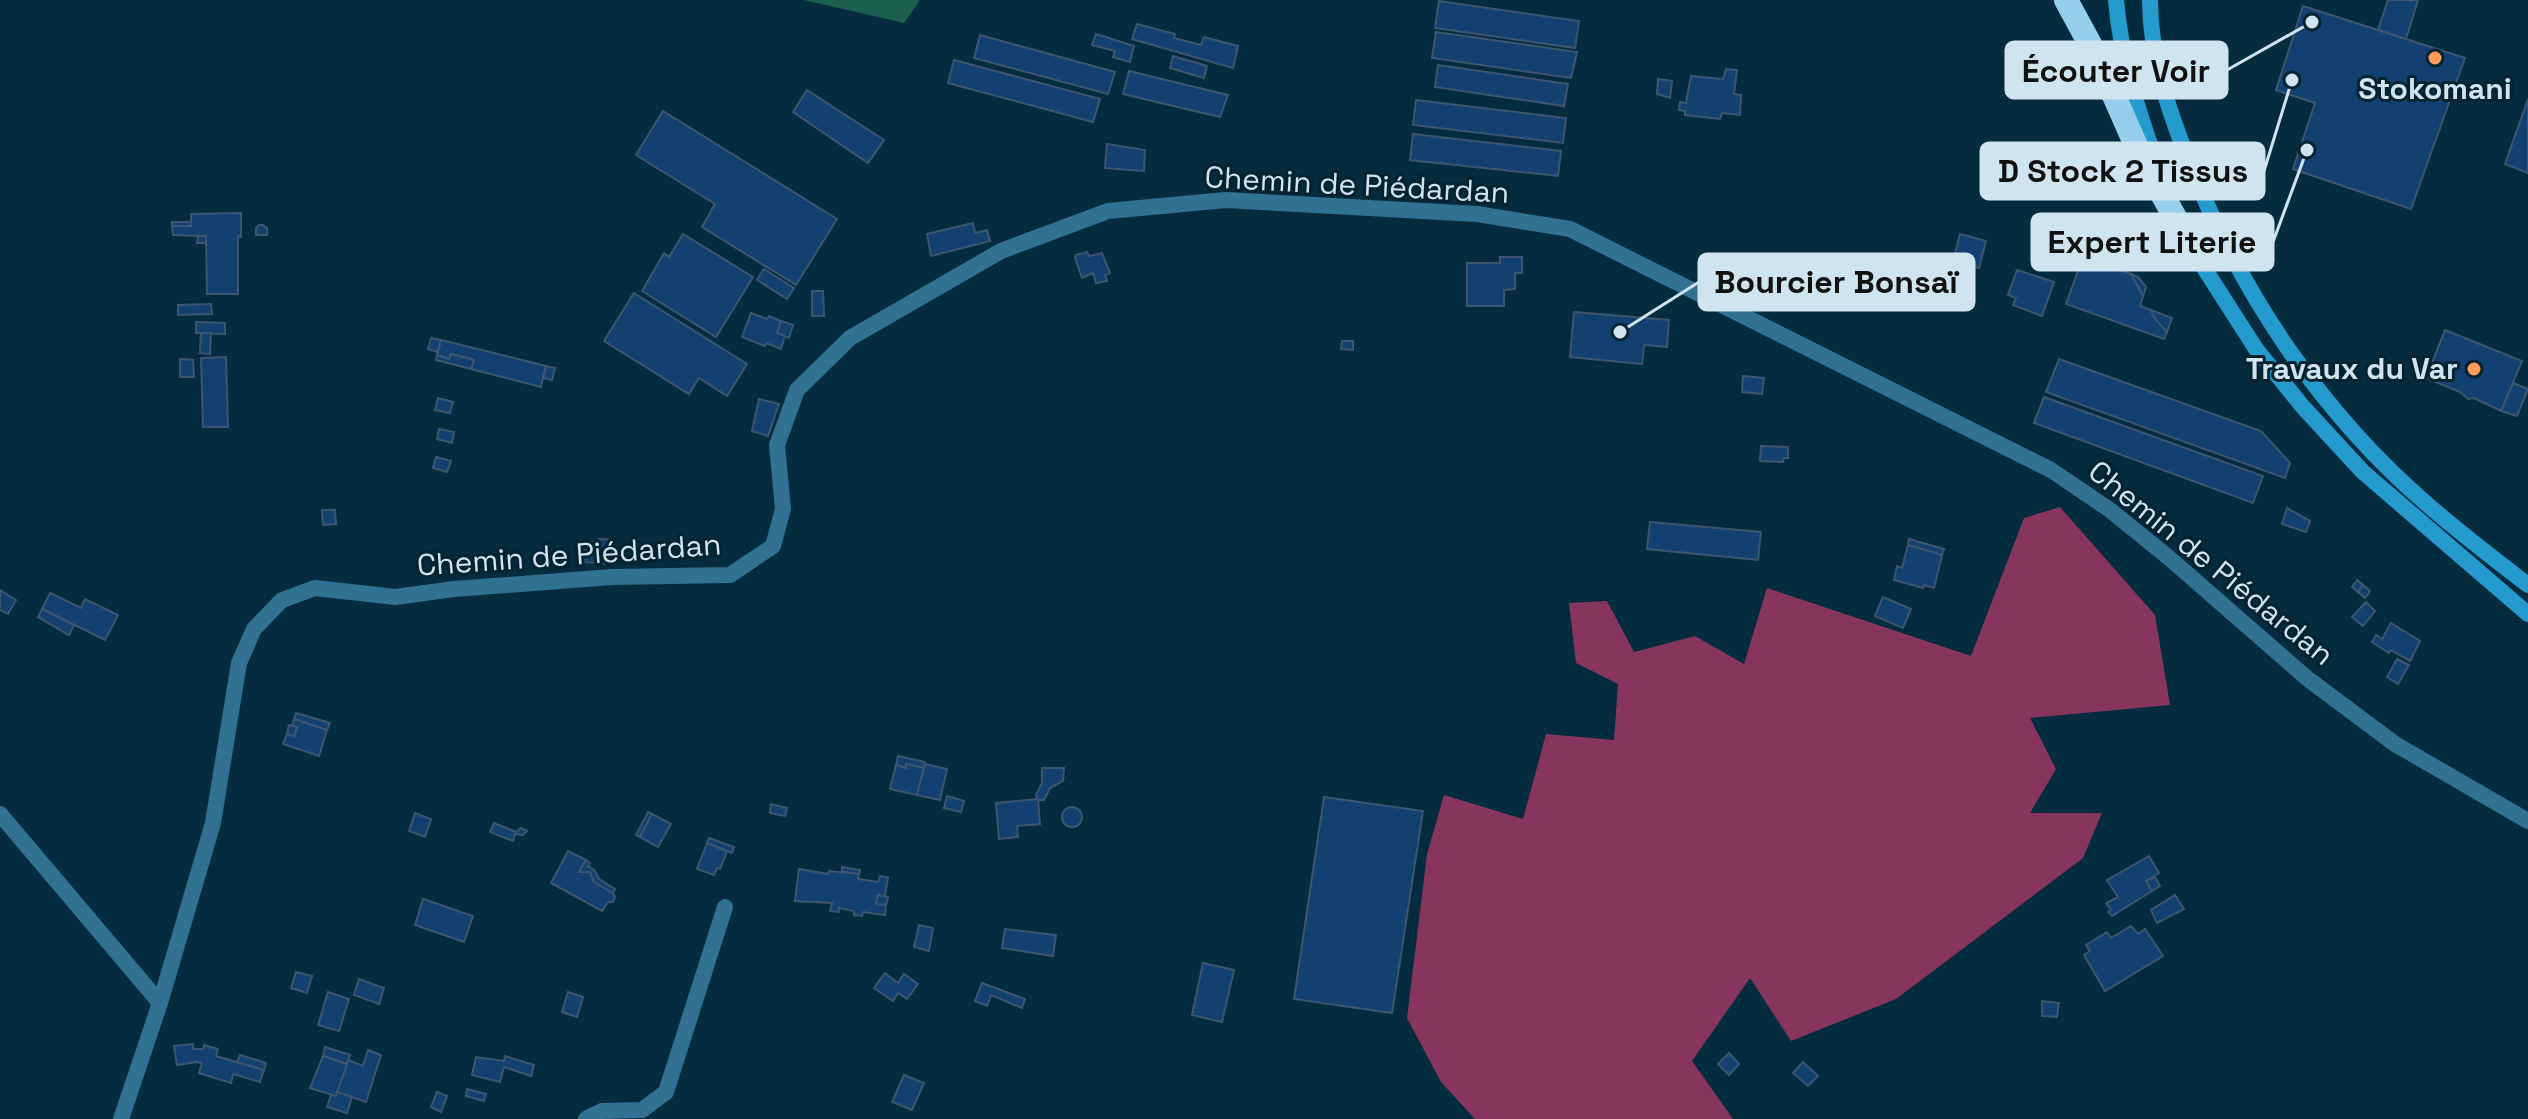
<svg xmlns="http://www.w3.org/2000/svg" width="2528" height="1119" viewBox="0 0 2528 1119" font-family="'Space Grotesk',sans-serif">
	<style>
		.forest { fill: #88355d }
		.water { fill: #1b604e }
		.building { fill: #114071; stroke: #3e5570; stroke-width: 2 }
		.lines { fill: none; stroke-linecap: round; stroke-linejoin: round }
		.street { stroke: #317191; stroke-width: 16 }
		.secondary { stroke: #249acd; stroke-width: 16 }
		.highway { stroke: #95ceed; stroke-width: 24 }
		.poi-dot { fill: #fe9b59; stroke: #05222f; stroke-width: 3 }
		.labels { text-anchor: middle; stroke-width: 6; stroke-linejoin: round; paint-order: stroke }
		.poi-label { font-size: 30px; font-weight: bold; fill: #d0e4f0; stroke: #05222f }
		.street-label { font-size: 30px; fill: #d0e4f0; stroke: #05222f }
		.leader { fill: none; stroke: #d0e4f0; stroke-width: 3 }
		.callout-dot { fill: #d0e4f0; stroke: #05222f; stroke-width: 3 }
		.callout { fill: #d0e4f0; stroke: #d0e4f0; stroke-width: 3 }
		.callout-label { font-size: 32px; text-anchor: middle; font-weight: bold; fill: #111 }
	</style>
	<rect width="100%" height="100%" fill="#042c3e"/>
	<path class="forest" d="M2060 507 2155 615 2170 705 2030 718 2056 769 2030 813H2102L2083 858 1896 999 1791 1041 1750 978 1692 1061 1733 1119H1475L1441 1082 1407 1018 1427 854 1444 795 1523 819 1546 734 1614 740 1618 684 1576 663 1569 603 1607 601 1634 652 1695 636 1744 664 1767 588 1971 656 2024 518Z"/>
	<path class="water" d="M804 0H920L904 23Z"/>
	<g class="building">
		<path d="M2388 0H2418L2406 39 2378 30Z"/>
		<path d="M1439 1 1579 21 1575 48 1435 28Z"/>
		<path d="M2303 6 2465 58 2411 209 2293 169 2315 103 2276 90Z"/>
		<path d="M1137 24 1175 34 1174 38 1201 45 1204 37 1238 46 1233 68 1132 39Z"/>
		<path d="M1436 32 1577 52 1571 78 1432 58Z"/>
		<path d="M1096 34 1134 46 1130 62 1113 57 1115 51 1092 45Z"/>
		<path d="M980 35 1115 72 1108 94 974 58Z"/>
		<path d="M1173 56 1207 66 1204 78 1170 68Z"/>
		<path d="M954 60 1100 99 1093 122 948 83Z"/>
		<path d="M1438 65 1568 84 1564 106 1435 87Z"/>
		<path d="M1726 69 1737 70 1734 94 1741 95 1740 115 1722 113 1720 119 1685 115V111L1679 110 1680 102 1686 103 1691 76 1723 79Z"/>
		<path d="M1129 71 1228 95 1220 117 1123 94Z"/>
		<path d="M1658 79 1672 81 1670 98 1657 94Z"/>
		<path d="M807 90 884 140 868 163 793 112Z"/>
		<path d="M2528 99V173L2505 164Z"/>
		<path d="M1416 100 1566 118 1563 143 1413 125Z"/>
		<path d="M663 111 837 219 796 285 702 227 715 204 636 155Z"/>
		<path d="M1413 134 1561 151 1558 176 1410 160Z"/>
		<path d="M1107 144 1145 150 1144 171 1105 168Z"/>
		<path d="M241 213V237L238 236V294H207L206 236 173 235 172 226H191V214Z"/>
		<rect x="172" y="222" width="19" height="4"/>
		<path d="M973 223 975 233 987 230 990 241 931 256 927 234Z"/>
		<path d="M259 225H263L267 228V235H256V228Z"/>
		<path d="M683 234 753 277 716 337 642 291 664 253 669 257Z"/>
		<path d="M1960 234 1986 241 1979 268 1953 261Z"/>
		<path d="M198 236H206V243H197Z"/>
		<path d="M1087 252 1089 256 1102 253 1110 273 1105 275 1107 281 1096 283 1093 273 1082 278 1075 258 1076 255Z"/>
		<path d="M1500 257H1522V273H1515V289L1504 290V306H1467V263H1500Z"/>
		<path d="M2083 257 2131 274 2143 296 2140 306 2151 310 2167 332 2164 339 2066 304Z"/>
		<path d="M764 269 794 288 787 299 757 280Z"/>
		<path d="M2017 270 2054 282 2042 316 2013 305 2016 298 2008 295Z"/>
		<path d="M2131 274 2138 277 2146 287 2143 296Z"/>
		<path d="M812 291H823L824 316H812Z"/>
		<path d="M634 293 747 364 727 396 699 378 689 394 604 341Z"/>
		<path d="M211 304 212 314 178 315V305Z"/>
		<path d="M2151 310 2172 318 2167 332 2155 319Z"/>
		<path d="M1574 312 1669 320 1667 347 1644 345 1642 364 1570 357Z"/>
		<path d="M751 313 767 319 769 316 781 321 777 333 785 335 781 349 766 343 765 346 742 337Z"/>
		<path d="M781 321 793 325 789 338 777 333Z"/>
		<path d="M196 322 225 323V334L196 333Z"/>
		<path d="M2445 330 2522 361 2501 411 2474 398 2468 399 2460 392 2426 378Z"/>
		<path d="M201 333H211L210 354 200 353Z"/>
		<path d="M431 338 441 340 438 352 428 349Z"/>
		<path d="M441 340 546 366 541 387 471 369 474 360 451 354 449 359 437 355Z"/>
		<path d="M1342 341H1353V350L1341 349Z"/>
		<path d="M451 354 474 360 471 369 436 360 437 355 449 359Z"/>
		<path d="M226 357 228 427H203L201 358Z"/>
		<path d="M180 359 193 360 194 377H180Z"/>
		<path d="M2059 359 2261 431 2290 463 2285 478 2046 392Z"/>
		<path d="M546 366 555 368 552 380 543 378Z"/>
		<path d="M1743 376 1764 378 1762 394 1742 392Z"/>
		<path d="M2513 383 2528 389 2517 416 2501 411Z"/>
		<path d="M2044 397 2263 476 2253 503 2034 423Z"/>
		<path d="M438 398 453 402 450 413 435 410Z"/>
		<path d="M759 399 779 404 768 436 752 431Z"/>
		<path d="M439 429 454 432 452 443 437 439Z"/>
		<path d="M1761 446 1788 447V458H1784L1783 462 1760 461Z"/>
		<path d="M436 457 451 461 447 472 433 468Z"/>
		<path d="M2287 508 2310 521 2306 532 2282 524Z"/>
		<path d="M322 510H335L336 524 323 525Z"/>
		<path d="M1650 522 1761 532 1758 560 1647 549Z"/>
		<path d="M599 539 614 540 613 564 584 562V550H589L590 542H598Z"/>
		<path d="M1909 539 1944 549 1942 555 1908 545Z"/>
		<path d="M1908 545 1942 555 1934 588 1924 585 1923 588 1894 580 1897 566 1902 568Z"/>
		<path d="M2357 580 2363 585 2358 592 2352 587Z"/>
		<path d="M2363 585 2370 591 2365 598 2358 592Z"/>
		<path d="M0 590 16 600 8 614 0 610Z"/>
		<path d="M50 593 81 608 85 599 118 615 105 640 42 609Z"/>
		<path d="M1883 597 1911 609 1903 628 1875 616Z"/>
		<path d="M2366 602 2375 611 2363 626 2352 617Z"/>
		<path d="M42 609 74 625 69 635 38 617Z"/>
		<path d="M2391 623 2420 641 2410 661 2391 650 2389 653 2372 642 2376 635 2382 639Z"/>
		<path d="M2397 659 2409 665 2398 684 2387 677Z"/>
		<path d="M296 713 330 723 327 730 294 719Z"/>
		<path d="M294 719 327 730 319 756 283 744 287 734 294 736 297 727 292 726Z"/>
		<path d="M289 725 297 727 294 736 287 734Z"/>
		<path d="M898 756 925 762 924 768 906 764V768L896 765Z"/>
		<path d="M906 764 924 768 917 795 890 789 896 765 906 768Z"/>
		<path d="M925 764 947 769 940 800 917 795Z"/>
		<path d="M1042 768H1064L1063 781 1050 788 1044 800H1038L1036 795 1042 783Z"/>
		<path d="M947 796 964 801 961 812 944 808Z"/>
		<path d="M1324 797 1423 811 1392 1013 1294 999Z"/>
		<path d="M1038 799 1040 824 1017 826 1018 837 999 839 996 803Z"/>
		<path d="M771 804 787 808 785 816 770 813Z"/>
		<circle cx="1072" cy="817" r="10"/>
		<path d="M648 812 652 814 640 837 636 835Z"/>
		<path d="M415 813 431 819 425 837 409 831Z"/>
		<path d="M652 814 671 824 658 847 640 837Z"/>
		<path d="M494 823 516 832 521 828 527 831 523 835 515 834 513 841 490 832Z"/>
		<path d="M709 838 734 847 732 853 707 843Z"/>
		<path d="M707 843 727 851 720 869 717 868 714 875 697 869Z"/>
		<path d="M568 851 586 860 579 872H590L594 882 613 893 615 897 613 902H608L602 911 551 883Z"/>
		<path d="M2149 856 2159 873 2146 881 2152 891 2112 916 2108 912 2111 910 2106 903 2118 897 2107 880Z"/>
		<path d="M586 860 590 863 588 866 595 871 599 879 615 889 613 893 594 882 590 872H579Z"/>
		<path d="M842 867 860 870 859 874 842 872Z"/>
		<path d="M799 869 828 874 829 871 859 874 858 879 878 882 880 876 888 877 885 896 878 895 876 904 886 905 885 915 863 912 862 916 854 915V911L839 908V912L830 911 832 903 795 901Z"/>
		<path d="M2155 877 2160 886 2152 891 2146 881Z"/>
		<path d="M878 895 888 897 886 905 876 904Z"/>
		<path d="M2175 895 2184 909 2157 923 2151 910Z"/>
		<path d="M423 899 473 916 464 942 415 925Z"/>
		<path d="M919 925 933 928 929 951 914 947Z"/>
		<path d="M2131 926 2138 934 2145 929 2163 956 2105 991 2084 955 2090 951 2086 945 2107 932 2111 938Z"/>
		<path d="M1005 929 1056 935 1053 956 1002 948Z"/>
		<path d="M1203 963 1234 970 1222 1022 1192 1015Z"/>
		<path d="M296 972 312 976 307 993 291 988Z"/>
		<path d="M885 973 898 983 904 974 918 984 907 999 898 993 893 1001 874 988Z"/>
		<path d="M359 979 384 988 379 1004 354 995Z"/>
		<path d="M982 983 1025 999 1022 1008 991 995 987 1006 975 1001Z"/>
		<path d="M328 992 349 999 339 1031 318 1025Z"/>
		<path d="M568 992 583 997 577 1017 562 1012Z"/>
		<path d="M2042 1001 2059 1003 2057 1017 2042 1016Z"/>
		<path d="M193 1044V1049H203L204 1045 218 1049 216 1056 264 1070 260 1082 233 1074 231 1083 199 1073 202 1063 197 1062 177 1065 174 1046Z"/>
		<path d="M325 1047 350 1055 347 1064 323 1056Z"/>
		<path d="M368 1050 381 1055 366 1102 337 1092 348 1060 363 1066Z"/>
		<path d="M1729 1053 1739 1064 1729 1075 1718 1064Z"/>
		<path d="M240 1055 266 1063 264 1070 237 1062Z"/>
		<path d="M323 1056 347 1064 336 1096 310 1088Z"/>
		<path d="M505 1056 534 1065 531 1076 504 1067 500 1082 472 1075 476 1057 504 1061Z"/>
		<path d="M1803 1062 1818 1076 1808 1086 1793 1073Z"/>
		<path d="M904 1075 924 1083 912 1110 892 1102Z"/>
		<path d="M467 1089 486 1094 484 1101 466 1096Z"/>
		<path d="M337 1092 352 1097 347 1113 327 1107 331 1095 336 1096Z"/>
		<path d="M437 1092 447 1096 441 1112 431 1107Z"/>
	</g>
	<g class="lines">
		<g class="street">
			<path d="M0 814 160 1003"/>
			<path d="M121 1119 160 1003 213 823 239 663 254 629 282 600 315 588 395 597 454 589 612 577 730 575 773 546 783 509 777 445 797 390 850 338 1001 251 1108 211 1226 200 1477 214 1570 229 2051 470 2110 510 2168 557 2308 679 2395 744 2528 821"/>
			<path d="M586 1119 602 1111 642 1110 666 1092 725 907"/>
		</g>
		<g class="secondary">
			<path d="M2116 0C2121 60 2139 114 2159 170"/>
			<path d="M2150 0C2150 57 2169 112 2190 164 2241 294 2322 414 2428 505 2460 533 2494 559 2528 585"/>
			<path d="M2175 214 2199 260 2256 349 2303 407 2363 472 2528 614"/>
		</g>
		<path class="highway" d="M2066 0 2097 57 2137 148 2178 223"/>
	</g>
	<g class="poi-dot">
		<circle cx="2435" cy="58" r="8"/>
		<circle cx="2474" cy="369" r="8"/>
	</g>
	<g class="labels">
		<g class="poi-label">
			<text x="2435" y="99">Stokomani</text>
			<text x="2458" y="379" text-anchor="end">Travaux du Var</text>
		</g>
		<g class="street-label">
			<text transform="translate(1357 185) rotate(3)" y="10">Chemin de Piédardan</text>
			<text transform="translate(569 555) rotate(-4)" y="10">Chemin de Piédardan</text>
			<text transform="translate(2211 563) rotate(39)" y="10">Chemin de Piédardan</text>
		</g>
	</g>
	<path class="leader" d="M2312 22L2227 70M2292 80L2264 171M2307 150L2273 242M1620 332L1699 282"/>
	<g class="callout-dot">
		<circle cx="2312" cy="22" r="8"/>
		<circle cx="2292" cy="80" r="8"/>
		<circle cx="2307" cy="150" r="8"/>
		<circle cx="1620" cy="332" r="8"/>
	</g>
	<g class="callout">
		<rect x="2006" y="42" width="221" height="56" rx="8"/>
		<rect x="1981" y="143" width="283" height="56" rx="8"/>
		<rect x="2032" y="214" width="241" height="56" rx="8"/>
		<rect x="1699" y="254" width="275" height="56" rx="8"/>
	</g>
	<g class="callout-label">
		<text x="2116" y="82">Écouter Voir</text>
		<text x="2123" y="182">D Stock 2 Tissus</text>
		<text x="2152" y="253">Expert Literie</text>
		<text x="1836" y="293">Bourcier Bonsaï</text>
	</g>
</svg>
